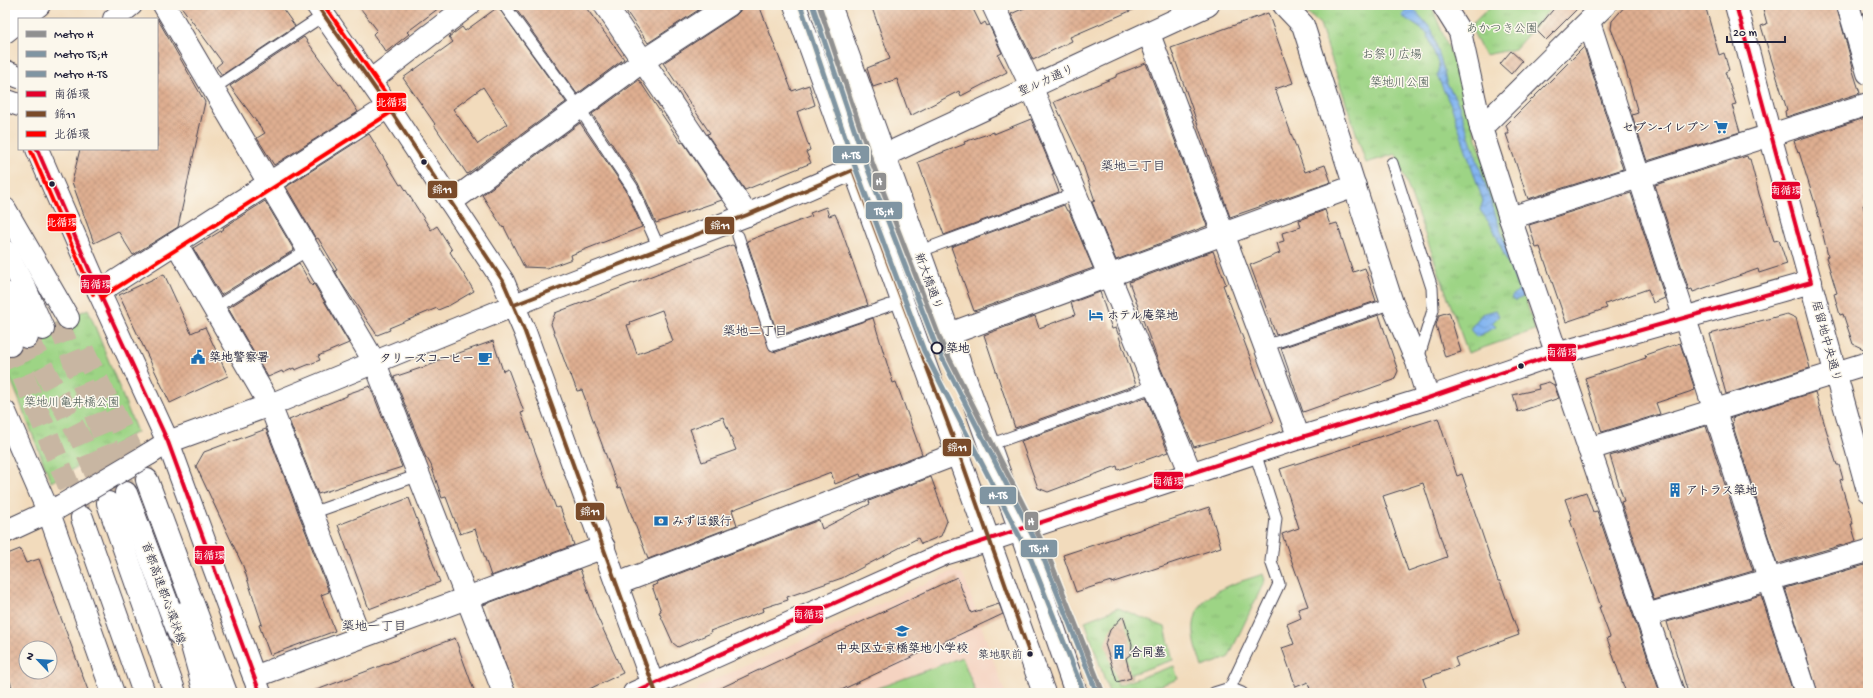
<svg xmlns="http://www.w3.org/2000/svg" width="1873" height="698" viewBox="0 0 1873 698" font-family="'Gochi Hand','Klee One',sans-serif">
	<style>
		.built { fill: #f5d3c1 }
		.grass { fill: url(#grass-tufts); stroke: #607b60 }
		.pitch { fill: #9dd485; stroke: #607b60 }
		.water { fill: url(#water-waves); stroke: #526c96 }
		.building { fill: url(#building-cross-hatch); fill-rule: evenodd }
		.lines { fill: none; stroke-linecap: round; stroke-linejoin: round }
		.motorway-tunnel { stroke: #c8b6a2; stroke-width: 22; stroke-dasharray: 22 11; stroke-linecap: butt }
		.service-casing { stroke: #413e4e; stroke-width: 13 }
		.minor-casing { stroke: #413e4e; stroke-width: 24 }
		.tertiary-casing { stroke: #413e4e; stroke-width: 24 }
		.secondary-casing { stroke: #413e4e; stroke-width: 24 }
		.primary-casing { stroke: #413e4e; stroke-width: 24 }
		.motorway-casing { stroke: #413e4e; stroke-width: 24 }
		.service { stroke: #fff; stroke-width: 11 }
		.minor { stroke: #fff; stroke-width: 22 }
		.tertiary { stroke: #fff; stroke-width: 22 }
		.secondary { stroke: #fff; stroke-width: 22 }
		.primary { stroke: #fff; stroke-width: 22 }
		.motorway { stroke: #fff; stroke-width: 22 }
		.tertiary-bridge-casing { stroke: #413e4e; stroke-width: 24; stroke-linecap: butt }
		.tertiary-bridge { stroke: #fff; stroke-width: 22 }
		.bus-1-casing { stroke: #fbf7ec; stroke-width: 7 }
		.bus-2-casing { stroke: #fbf7ec; stroke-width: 7 }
		.bus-3-casing { stroke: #fbf7ec; stroke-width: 7 }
		.bus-1 { stroke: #e4002b; stroke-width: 4 }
		.bus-2 { stroke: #7a4b2a; stroke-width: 4 }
		.bus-3 { stroke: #f00; stroke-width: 4 }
		.metro-1-casing { stroke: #fbf7ec; stroke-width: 8 }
		.metro-2-casing { stroke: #fbf7ec; stroke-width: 8 }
		.metro-3-casing { stroke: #fbf7ec; stroke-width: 8 }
		.metro-1 { stroke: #909090; stroke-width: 5 }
		.metro-2 { stroke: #8095a2; stroke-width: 5 }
		.metro-3 { stroke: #8095a2; stroke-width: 5 }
		.bus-dot { fill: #22223b; stroke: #fbf7ec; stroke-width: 1.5 }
		.stop-dot { fill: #fbf7ec; stroke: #22223b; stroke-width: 2 }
		.labels { text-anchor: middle; stroke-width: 3; stroke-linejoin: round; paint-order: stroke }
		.bus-label { font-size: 11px; fill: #22223b; stroke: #fbf7ec; text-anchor: end }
		.park-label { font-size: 12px; fill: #475751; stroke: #fbf7ec }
		.street-label { font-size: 12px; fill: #22223b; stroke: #fbf7ec }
		.poi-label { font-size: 12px; font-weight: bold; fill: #22223b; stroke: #fbf7ec; text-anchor: start }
		.stop-label { font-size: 12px; font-weight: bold; fill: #22223b; stroke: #fbf7ec; text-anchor: start }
		.neighbourhood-label { font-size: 13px; fill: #22223b; stroke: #fbf7ec }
		.line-badge { stroke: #fbf7ec; stroke-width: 1.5 }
		.badge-label { font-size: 11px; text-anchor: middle; font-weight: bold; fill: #fff }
	</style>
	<defs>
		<pattern id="grass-tufts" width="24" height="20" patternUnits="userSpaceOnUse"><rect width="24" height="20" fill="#9dd485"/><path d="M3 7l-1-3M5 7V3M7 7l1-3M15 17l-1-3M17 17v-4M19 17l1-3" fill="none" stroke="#87b674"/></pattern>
		<pattern id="water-waves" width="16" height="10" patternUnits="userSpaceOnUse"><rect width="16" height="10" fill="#83b5f0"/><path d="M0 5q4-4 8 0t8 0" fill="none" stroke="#6b93c4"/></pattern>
		<pattern id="building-cross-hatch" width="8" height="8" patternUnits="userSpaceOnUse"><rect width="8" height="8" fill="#dfaf91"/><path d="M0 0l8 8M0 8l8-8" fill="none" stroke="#bf967e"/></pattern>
	</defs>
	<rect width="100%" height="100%" fill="#fbf7ec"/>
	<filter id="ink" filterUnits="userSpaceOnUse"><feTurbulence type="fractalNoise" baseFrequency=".025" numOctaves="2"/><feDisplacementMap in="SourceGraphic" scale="8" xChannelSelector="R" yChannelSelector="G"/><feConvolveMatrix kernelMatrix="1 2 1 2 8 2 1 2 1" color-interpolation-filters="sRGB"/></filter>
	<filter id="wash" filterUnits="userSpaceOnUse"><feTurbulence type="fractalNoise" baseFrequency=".012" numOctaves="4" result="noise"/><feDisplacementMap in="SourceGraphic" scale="16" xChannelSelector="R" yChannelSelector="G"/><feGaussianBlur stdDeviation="0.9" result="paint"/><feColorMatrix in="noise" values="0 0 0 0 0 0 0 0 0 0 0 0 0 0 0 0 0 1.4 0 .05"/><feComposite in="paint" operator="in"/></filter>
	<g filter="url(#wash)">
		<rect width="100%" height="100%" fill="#f2dbbc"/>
		<path class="built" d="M952 571 963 575 1005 693H696L699 687Z"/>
		<g class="grass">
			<path d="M1298 5H1431L1452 56 1535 330 1468 353 1396 154 1366 163 1320 24Z"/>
			<path d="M1492 5H1554L1515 49 1485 55 1470 26Z"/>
			<path d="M88 309 137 432 51 482 5 364V347Z"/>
			<path d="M1263 574 1265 580 1228 658 1202 667C1199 657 1195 646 1194 635 1190 592 1232 585 1263 574Z"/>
			<path d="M1118 608 1165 627 1173 660 1131 674V678L1117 682 1118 685 1174 666 1178 679 1139 693 1109 692 1085 621Z"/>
		</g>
		<path class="pitch" d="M962 657 976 693H865Z"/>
		<g class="water">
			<path d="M1410 5 1432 30 1444 71 1446 82 1458 103 1523 297 1514 301 1511 297 1519 290 1493 228 1480 210 1483 201 1452 108 1437 76 1439 66 1427 33 1402 16Z"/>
			<path d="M1496 310 1499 316 1492 323 1496 327 1476 337 1470 329 1482 314Z"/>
		</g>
		<g id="blocks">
			<g class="building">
				<path d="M180 5H280L295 26 222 75 216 67 222 62Z"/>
				<path d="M358 5H443L407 32 409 34 386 52 373 34 377 30Z"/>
				<path d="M513 5H584L624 59 577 94Z"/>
				<path d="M622 5H706L648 43Z"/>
				<path d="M741 5H759L792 91 809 85 815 105 797 112 810 150 806 152 811 163 745 190 707 134 710 133 663 63 736 15 740 11Z"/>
				<path d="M871 5H971L981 25 985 22 987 26 989 25 1002 53 998 55 1007 72 961 96 959 91 910 116 897 79 873 87 867 68 890 59Z"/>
				<path d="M1031 5H1144L1070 37 1072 41 1033 60 1011 14Z"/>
				<path d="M1557 5H1581L1546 40 1536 30Z"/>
				<path d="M1626 5H1705L1719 55 1724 53 1729 70 1725 72 1736 104 1732 105 1740 132 1647 161 1632 115 1638 113 1621 53 1611 29 1612 21Z"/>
				<path d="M1762 5H1836L1853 67 1852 68 1860 93 1786 117 1785 111 1787 110 1761 26 1767 24Z"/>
				<path d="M498 7 566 102 467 174 434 125 435 124 403 78 453 42 449 37 462 27 465 31ZM483 87 507 124 478 144 453 109Z"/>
				<path d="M1268 13 1293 83 1275 89 1305 172 1325 165 1331 182 1230 217 1171 48Z"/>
				<path d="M157 18 205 102 178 227 133 255 118 231 94 243 72 182 80 149H157Z"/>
				<path d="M304 37 339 85 341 84 358 112 274 165 257 138 265 133 230 86Z"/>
				<path d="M1584 47 1623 169 1528 199 1506 134H1509L1506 125Z"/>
				<path d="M1511 51 1522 61 1511 74 1500 64Z"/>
				<path d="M1146 63 1207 226 1116 260 1092 202 1095 201 1081 159 1054 102 1116 77V75Z"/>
				<path d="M639 80 681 143 683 142 722 200 656 223 638 183 592 114Z"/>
				<path d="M1868 117V203L1863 205 1868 223V351L1853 344 1843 314 1840 315 1834 294 1837 293 1826 257 1828 256 1817 210 1799 152 1798 153 1794 141Z"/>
				<path d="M1031 119 1054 174H1052L1059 192 944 235 918 162 965 144 964 142 994 132V134Z"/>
				<path d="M580 123 626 190 642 227 571 255 572 259 547 268 524 267 504 227 503 228 482 195Z"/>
				<path d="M369 134 400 185 402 184 431 230 437 226 452 250 450 252 474 291 450 305 438 310 437 308 389 328 390 330 377 335 341 282 335 271 337 270 318 238 316 239 286 187Z"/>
				<path d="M1747 156 1748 159H1750L1759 194 1774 241 1779 240 1787 264 1759 273 1758 269 1693 292 1692 289 1689 290 1655 185Z"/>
				<path d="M1631 193 1665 298 1653 303 1648 289 1605 304 1607 308 1566 322 1540 247 1536 248 1529 225Z"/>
				<path d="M265 201 294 250 221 295 193 248 224 229 223 228Z"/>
				<path d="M1064 205 1067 211H1069L1093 268 974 311 951 247Z"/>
				<path d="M826 207 829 216 835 214 839 223 868 305 778 336 747 241 812 216 810 213Z"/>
				<path d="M1325 210 1330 225 1337 223 1353 272 1365 268 1376 301 1276 335 1250 265 1280 253 1277 243 1284 241 1282 233 1301 227 1299 220Z"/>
				<path d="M732 245 734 246 770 350 776 352 873 318 893 383 896 382 922 454 861 477 860 474 835 484 831 472 732 510 737 525 648 559 621 487 618 488 582 390 577 391 571 375 570 376 551 324 555 313ZM662 310 673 341 637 354 627 325 631 324 630 322ZM723 417 736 450 702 462 690 429Z"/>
				<path d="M1213 251 1226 284 1223 285 1274 421 1236 435 1194 447 1161 369 1129 282Z"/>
				<path d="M299 263 312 286 314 284 349 343 318 356 320 360 295 370 294 368 283 373 282 371 268 377 228 308Z"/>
				<path d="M164 274 191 333 205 327 228 376 170 403 119 295Z"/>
				<path d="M1100 292 1112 329 1116 328 1136 385 1015 428 984 335 1035 316 1039 328 1075 315 1071 303Z"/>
				<path d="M1449 312 1461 352 1445 357 1436 325 1439 315Z"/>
				<path d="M1787 314 1796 318 1810 368 1726 394 1710 334Z"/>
				<path d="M1379 315 1398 371 1394 380 1303 412 1281 348Z"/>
				<path d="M493 341 503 371 508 369 517 393 524 412 521 413 543 473 556 508 560 507 574 545 491 576 475 529 460 534 446 497 442 498 431 465 427 458H426L394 377 436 363V361Z"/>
				<path d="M1680 343 1695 390 1656 403 1660 414 1602 432 1585 378 1646 358 1645 355Z"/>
				<path d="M1549 382 1554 385 1559 398 1518 412 1513 395 1539 389 1538 385Z"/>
				<path d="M370 386 402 467 318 494 289 420 347 396V394Z"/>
				<path d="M1815 392 1834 456 1837 465H1839L1843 479 1840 480 1853 524H1851L1856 541 1777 564 1732 423H1733L1732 418Z"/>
				<path d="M1146 397 1168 452 1118 470 1117 466 1048 492 1038 488 1021 441Z"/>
				<path d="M1438 418 1457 476 1462 474 1498 581H1500L1519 635 1455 658 1458 666 1423 679 1428 693H1311L1308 682 1296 687 1282 648 1294 644 1287 624 1301 618 1298 609 1308 606 1282 534 1299 528 1280 469ZM1423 483 1447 557 1408 571 1383 496Z"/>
				<path d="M1706 426 1753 571 1654 600 1621 502 1624 501 1610 456Z"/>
				<path d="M266 429 329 592 321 595 335 631 270 655 259 625 262 624 243 566 196 466 204 452Z"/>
				<path d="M931 477 947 521 941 536 921 544 918 538 842 578 787 597 788 600 763 608 764 611 710 631 711 633 678 647 673 643 659 612 661 611 652 586 658 584 657 582 819 520 822 529 870 504 869 501Z"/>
				<path d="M1586 492 1593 512 1597 511 1660 693H1626L1607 638 1610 637 1599 607H1601L1570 520 1572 519 1565 499Z"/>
				<path d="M409 498 440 582 369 609 338 525Z"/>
				<path d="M1209 507 1221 547 1111 583V581L1076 592 1063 555Z"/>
				<path d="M20 549 26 563 39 559 89 693H14L5 668V555ZM26 648H50V672H26Z"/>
				<path d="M1865 565 1868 576V687L1859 690 1860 693H1818L1785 588Z"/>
				<path d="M580 569 597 616 623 673 581 693H516L483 605Z"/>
				<path d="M957 577 971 613 999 604 1003 614 835 693H710Z"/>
				<path d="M1761 595 1793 692 1688 693 1667 622Z"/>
				<path d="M1123 616 1132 644 1131 654 1126 658 1131 678 1117 682 1105 644 1110 630Z"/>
				<path d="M455 638 475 693H314V691Z"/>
			</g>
		</g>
	</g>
	<g filter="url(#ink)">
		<use href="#blocks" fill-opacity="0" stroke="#413e4e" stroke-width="1"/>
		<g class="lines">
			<g class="motorway-tunnel">
				<path d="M58 322 125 490"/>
				<path d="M27 337 82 442 107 500"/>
				<path d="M10 345 81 515"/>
				<path d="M83 350 145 477"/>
			</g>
			<defs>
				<g id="service">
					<path d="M504 5 579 108 632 187 659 248"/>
					<path d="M214 88 324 15"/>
					<path d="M1392 163 1432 288 1433 310 1418 359"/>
					<path d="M738 236 774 345 902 301"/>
					<path d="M918 252 1076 193"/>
					<path d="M214 308 309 249"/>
					<path d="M1265 346 1392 303"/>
					<path d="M989 445 1155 386"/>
					<path d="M312 513 419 475"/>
					<path d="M1230 688 1279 584 1271 561 1276 518 1255 453"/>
					<path d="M1214 693 1230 688 1242 693"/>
				</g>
				<g id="minor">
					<path d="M164 5 375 363 504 693"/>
					<path d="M605 5 747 215"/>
					<path d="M993 5 1031 86 1191 474"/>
					<path d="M1284 5 1303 25 1392 303 1417 362 1428 398"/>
					<path d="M1443 5 1460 32 1481 128 1510 218 1673 693"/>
					<path d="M1848 5 1868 73"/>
					<path d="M1589 22 1806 693"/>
					<path d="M1149 34 1299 438"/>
					<path d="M370 81 469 5"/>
					<path d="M1481 128 1605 5"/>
					<path d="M37 149 99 292 168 442 260 693"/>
					<path d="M883 156 1208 5"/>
					<path d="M451 202 643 61 729 5"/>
					<path d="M1510 218 1868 104"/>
					<path d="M176 243 270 405 360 637"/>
					<path d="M99 292 388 107"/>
					<path d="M949 334 1355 186"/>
					<path d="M5 412 49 513 113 693"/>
					<path d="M1589 449 1868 363"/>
					<path d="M617 584 959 453"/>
					<path d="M1646 615 1868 551"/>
					<path d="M254 677 604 547"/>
					<path d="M634 693 944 554 990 540 1299 438 1428 398 1556 354"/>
				</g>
				<g id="tertiary">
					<path d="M317 5 388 107 503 281 525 332 656 693"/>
					<path d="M1736 5 1770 135 1868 491"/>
					<path d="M1556 354 1811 282"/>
					<path d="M149 454 168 442 270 405 549 291 747 215 883 156"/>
					<path d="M5 532 61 506"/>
				</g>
				<g id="secondary">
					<path d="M114 19 131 5"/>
					<path d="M5 71 19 77"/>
					<path d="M5 100 19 105"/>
				</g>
				<g id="primary">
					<path d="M795 5C876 235 963 463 1044 693"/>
					<path d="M830 5 1020 530 1076 693"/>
				</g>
				<g id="motorway">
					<path d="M5 10 13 5"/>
					<path d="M21 19 39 5"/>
					<path d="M5 32 19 21"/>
					<path d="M5 209 68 318"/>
					<path d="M5 251 25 288 43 329"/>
					<path d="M5 293 27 337"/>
					<path d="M5 334 10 345"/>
					<path d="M147 480 226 693"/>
					<path d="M126 493 179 634"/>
					<path d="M108 503 175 693"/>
					<path d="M82 518 144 693"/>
					<path d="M183 613 205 693"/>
				</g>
			</defs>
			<use href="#service" class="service-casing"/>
			<use href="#minor" class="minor-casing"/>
			<use href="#tertiary" class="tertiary-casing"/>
			<use href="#secondary" class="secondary-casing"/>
			<use href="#primary" class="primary-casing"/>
			<use href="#motorway" class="motorway-casing"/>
			<use href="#service" class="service"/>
			<use href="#minor" class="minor"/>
			<use href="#tertiary" class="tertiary"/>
			<use href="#secondary" class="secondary"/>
			<use href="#primary" class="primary"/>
			<use href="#motorway" class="motorway"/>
			<defs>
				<path id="tertiary-bridge" d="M61 506 149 454"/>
			</defs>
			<use href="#tertiary-bridge" class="tertiary-bridge-casing"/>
			<use href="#tertiary-bridge" class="tertiary-bridge"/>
			<defs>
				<g id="bus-1">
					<path d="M37 149 99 292 168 442 260 693"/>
					<path d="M634 693 944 554 1299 438 1428 398 1556 354 1811 282 1736 5"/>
				</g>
				<g id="bus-2">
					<path d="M317 5 388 107 503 281 525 332 656 693"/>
					<path d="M514 305 747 215 853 170 959 453 1030 655"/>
				</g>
				<g id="bus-3">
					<path d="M31 151 93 294"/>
					<path d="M102 297 393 111V104L324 5"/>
				</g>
			</defs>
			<use href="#bus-1" class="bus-1-casing"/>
			<use href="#bus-2" class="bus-2-casing"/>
			<use href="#bus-3" class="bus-3-casing"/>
			<use href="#bus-1" class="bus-1"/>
			<use href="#bus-2" class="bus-2"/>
			<use href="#bus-3" class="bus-3"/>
			<defs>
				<path id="metro-1" d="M819 5 870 157 942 344 1046 550 1103 693"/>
				<path id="metro-2" d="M813 7 864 159 936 346 1041 552 1097 693"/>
				<path id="metro-3" d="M801 7 853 161 924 351 1030 557 1084 693"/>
			</defs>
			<use href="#metro-1" class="metro-1-casing"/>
			<use href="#metro-2" class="metro-2-casing"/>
			<use href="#metro-3" class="metro-3-casing"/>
			<use href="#metro-1" class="metro-1"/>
			<use href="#metro-2" class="metro-2"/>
			<use href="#metro-3" class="metro-3"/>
		</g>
	</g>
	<defs>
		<symbol id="supermarket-bare" viewBox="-9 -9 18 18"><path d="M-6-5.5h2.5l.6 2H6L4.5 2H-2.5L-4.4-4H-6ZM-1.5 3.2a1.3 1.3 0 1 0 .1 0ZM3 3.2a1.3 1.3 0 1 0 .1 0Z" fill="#1f6fb2" stroke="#fbf7ec" stroke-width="2.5" paint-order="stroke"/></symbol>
		<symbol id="hotel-bare" viewBox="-9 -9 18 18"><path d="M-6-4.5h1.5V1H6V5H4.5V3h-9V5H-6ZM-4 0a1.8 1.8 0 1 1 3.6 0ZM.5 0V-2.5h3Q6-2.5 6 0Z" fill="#1f6fb2" stroke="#fbf7ec" stroke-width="2.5" paint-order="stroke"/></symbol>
		<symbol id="civic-bare" viewBox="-9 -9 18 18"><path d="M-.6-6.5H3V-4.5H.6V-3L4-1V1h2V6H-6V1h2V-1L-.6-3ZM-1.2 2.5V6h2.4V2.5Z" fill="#1f6fb2" stroke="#fbf7ec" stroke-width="2.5" paint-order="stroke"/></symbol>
		<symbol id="cafe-bare" viewBox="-9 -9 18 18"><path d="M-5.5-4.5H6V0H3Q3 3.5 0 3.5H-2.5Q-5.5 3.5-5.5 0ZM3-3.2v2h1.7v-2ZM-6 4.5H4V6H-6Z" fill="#1f6fb2" stroke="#fbf7ec" stroke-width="2.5" paint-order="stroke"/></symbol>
		<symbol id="building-bare" viewBox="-9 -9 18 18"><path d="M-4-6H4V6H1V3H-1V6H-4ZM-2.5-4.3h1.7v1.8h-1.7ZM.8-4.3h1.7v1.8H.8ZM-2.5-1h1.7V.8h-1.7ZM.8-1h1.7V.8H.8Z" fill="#1f6fb2" stroke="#fbf7ec" stroke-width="2.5" paint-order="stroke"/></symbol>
		<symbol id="bank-bare" viewBox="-9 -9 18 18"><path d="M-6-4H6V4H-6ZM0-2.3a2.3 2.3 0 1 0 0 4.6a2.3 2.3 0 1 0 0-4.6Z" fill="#1f6fb2" stroke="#fbf7ec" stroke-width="2.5" paint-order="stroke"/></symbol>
		<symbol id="school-bare" viewBox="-9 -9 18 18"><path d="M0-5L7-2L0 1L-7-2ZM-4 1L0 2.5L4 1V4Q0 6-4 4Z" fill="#1f6fb2" stroke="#fbf7ec" stroke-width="2.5" paint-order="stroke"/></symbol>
	</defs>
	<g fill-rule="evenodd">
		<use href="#supermarket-bare" x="1711" y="117" width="20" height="20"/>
		<use href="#hotel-bare" x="1086" y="305" width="20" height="20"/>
		<use href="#civic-bare" x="188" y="347" width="20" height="20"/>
		<use href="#cafe-bare" x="475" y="348" width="20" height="20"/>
		<use href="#building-bare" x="1665" y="480" width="20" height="20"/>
		<use href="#bank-bare" x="651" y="511" width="20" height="20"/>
		<use href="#school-bare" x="892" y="621" width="20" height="20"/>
		<use href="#building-bare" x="1109" y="642" width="20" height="20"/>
	</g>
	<g class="bus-dot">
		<circle cx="424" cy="162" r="3.5"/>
		<circle cx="52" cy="184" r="3.5"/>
		<circle cx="1521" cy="366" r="3.5"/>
		<circle cx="1030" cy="654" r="3.5"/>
	</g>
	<circle class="stop-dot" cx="937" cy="348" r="5.5"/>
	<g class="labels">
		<g class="bus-label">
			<text x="1022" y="658">築地駅前</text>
		</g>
		<g class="park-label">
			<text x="1502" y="32">あかつき公園</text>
			<text x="1392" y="58">お祭り広場</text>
			<text x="1400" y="86">築地川公園</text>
			<text x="72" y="406">築地川亀井橋公園</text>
		</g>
		<g class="street-label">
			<text transform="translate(1046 80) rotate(-24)" y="4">聖ルカ通り</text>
			<text transform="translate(929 281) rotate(70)" y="4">新大橋通り</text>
			<text transform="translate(1827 341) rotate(75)" y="4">居留地中央通り</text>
			<text transform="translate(164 593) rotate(70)" y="4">首都高速都心環状線</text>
		</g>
		<g class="poi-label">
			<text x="1710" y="131" text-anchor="end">セブン-イレブン</text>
			<text x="1107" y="319">ホテル庵築地</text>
			<text x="209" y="361">築地警察署</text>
			<text x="474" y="362" text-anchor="end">タリーズコーヒー</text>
			<text x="1686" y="494">アトラス築地</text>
			<text x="672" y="525">みずほ銀行</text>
			<text x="902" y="652" text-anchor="middle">中央区立京橋築地小学校</text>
			<text x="1130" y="656">合同墓</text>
		</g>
		<g class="stop-label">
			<text x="946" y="352">築地</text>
		</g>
		<g class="neighbourhood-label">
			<text x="1133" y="170">築地三丁目</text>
			<text x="755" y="335">築地二丁目</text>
			<text x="374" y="630">築地一丁目</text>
		</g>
	</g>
	<g class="line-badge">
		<rect x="376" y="92" width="31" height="20" rx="4" fill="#f00"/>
		<rect x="832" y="145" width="38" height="19" rx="4" fill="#8095a2"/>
		<rect x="872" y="172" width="15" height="19" rx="4" fill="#909090"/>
		<rect x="427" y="180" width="31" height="19" rx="4" fill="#7a4b2a"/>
		<rect x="1771" y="181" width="30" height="19" rx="4" fill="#e4002b"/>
		<rect x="865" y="201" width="38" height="19" rx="4" fill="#8095a2"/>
		<rect x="47" y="213" width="30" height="19" rx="4" fill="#f00"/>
		<rect x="704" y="216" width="31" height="19" rx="4" fill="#7a4b2a"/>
		<rect x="80" y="274" width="31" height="20" rx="4" fill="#e4002b"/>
		<rect x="1547" y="343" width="30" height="19" rx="4" fill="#e4002b"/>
		<rect x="942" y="438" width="30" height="19" rx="4" fill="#7a4b2a"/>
		<rect x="1153" y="471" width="31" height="19" rx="4" fill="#e4002b"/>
		<rect x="979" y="486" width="38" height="19" rx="4" fill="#8095a2"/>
		<rect x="575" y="502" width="30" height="19" rx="4" fill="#7a4b2a"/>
		<rect x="1024" y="511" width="15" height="20" rx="4" fill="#909090"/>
		<rect x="1020" y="539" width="38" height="19" rx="4" fill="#8095a2"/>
		<rect x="194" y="545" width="31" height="20" rx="4" fill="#e4002b"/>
		<rect x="794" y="605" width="30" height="19" rx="4" fill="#e4002b"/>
	</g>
	<g class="badge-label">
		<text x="392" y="106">北循環</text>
		<text x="851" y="159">H-TS</text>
		<text x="879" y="185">H</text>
		<text x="442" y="193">錦11</text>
		<text x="1786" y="194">南循環</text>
		<text x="884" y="215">TS;H</text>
		<text x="62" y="226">北循環</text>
		<text x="720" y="229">錦11</text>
		<text x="96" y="288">南循環</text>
		<text x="1562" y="356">南循環</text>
		<text x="957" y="451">錦11</text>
		<text x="1168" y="485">南循環</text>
		<text x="998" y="499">H-TS</text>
		<text x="590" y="515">錦11</text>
		<text x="1031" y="525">H</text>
		<text x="1039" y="552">TS;H</text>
		<text x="209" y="559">南循環</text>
		<text x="809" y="618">南循環</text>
	</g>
	<rect width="1873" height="698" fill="none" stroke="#fbf7ec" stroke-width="20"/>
	<rect x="18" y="18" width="140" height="132" fill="#fbf7ec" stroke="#a4a2a5"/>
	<rect x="26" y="31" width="20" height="6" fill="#909090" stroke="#a4a2a5"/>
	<text x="54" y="38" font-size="12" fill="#22223b">Metro H</text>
	<rect x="26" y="51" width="20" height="6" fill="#8095a2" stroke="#a4a2a5"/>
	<text x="54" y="58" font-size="12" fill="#22223b">Metro TS;H</text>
	<rect x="26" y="71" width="20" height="6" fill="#8095a2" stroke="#a4a2a5"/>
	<text x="54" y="78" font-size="12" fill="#22223b">Metro H-TS</text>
	<rect x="26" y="91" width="20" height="6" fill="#e4002b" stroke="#a4a2a5"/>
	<text x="54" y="98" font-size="12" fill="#22223b">南循環</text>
	<rect x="26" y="111" width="20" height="6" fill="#7a4b2a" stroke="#a4a2a5"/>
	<text x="54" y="118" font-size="12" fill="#22223b">錦11</text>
	<rect x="26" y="131" width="20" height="6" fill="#ff0000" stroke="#a4a2a5"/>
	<text x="54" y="138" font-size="12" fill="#22223b">北循環</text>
	<g transform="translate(38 660) rotate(295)"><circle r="19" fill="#fbf7ec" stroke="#a4a2a5"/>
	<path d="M0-3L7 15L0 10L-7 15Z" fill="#1f6fb2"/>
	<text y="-6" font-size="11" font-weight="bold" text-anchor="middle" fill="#22223b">N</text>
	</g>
	<path d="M1727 36v6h58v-6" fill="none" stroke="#22223b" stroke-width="2"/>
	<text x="1733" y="36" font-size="12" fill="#22223b" stroke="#fbf7ec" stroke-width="3" paint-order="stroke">20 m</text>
</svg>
